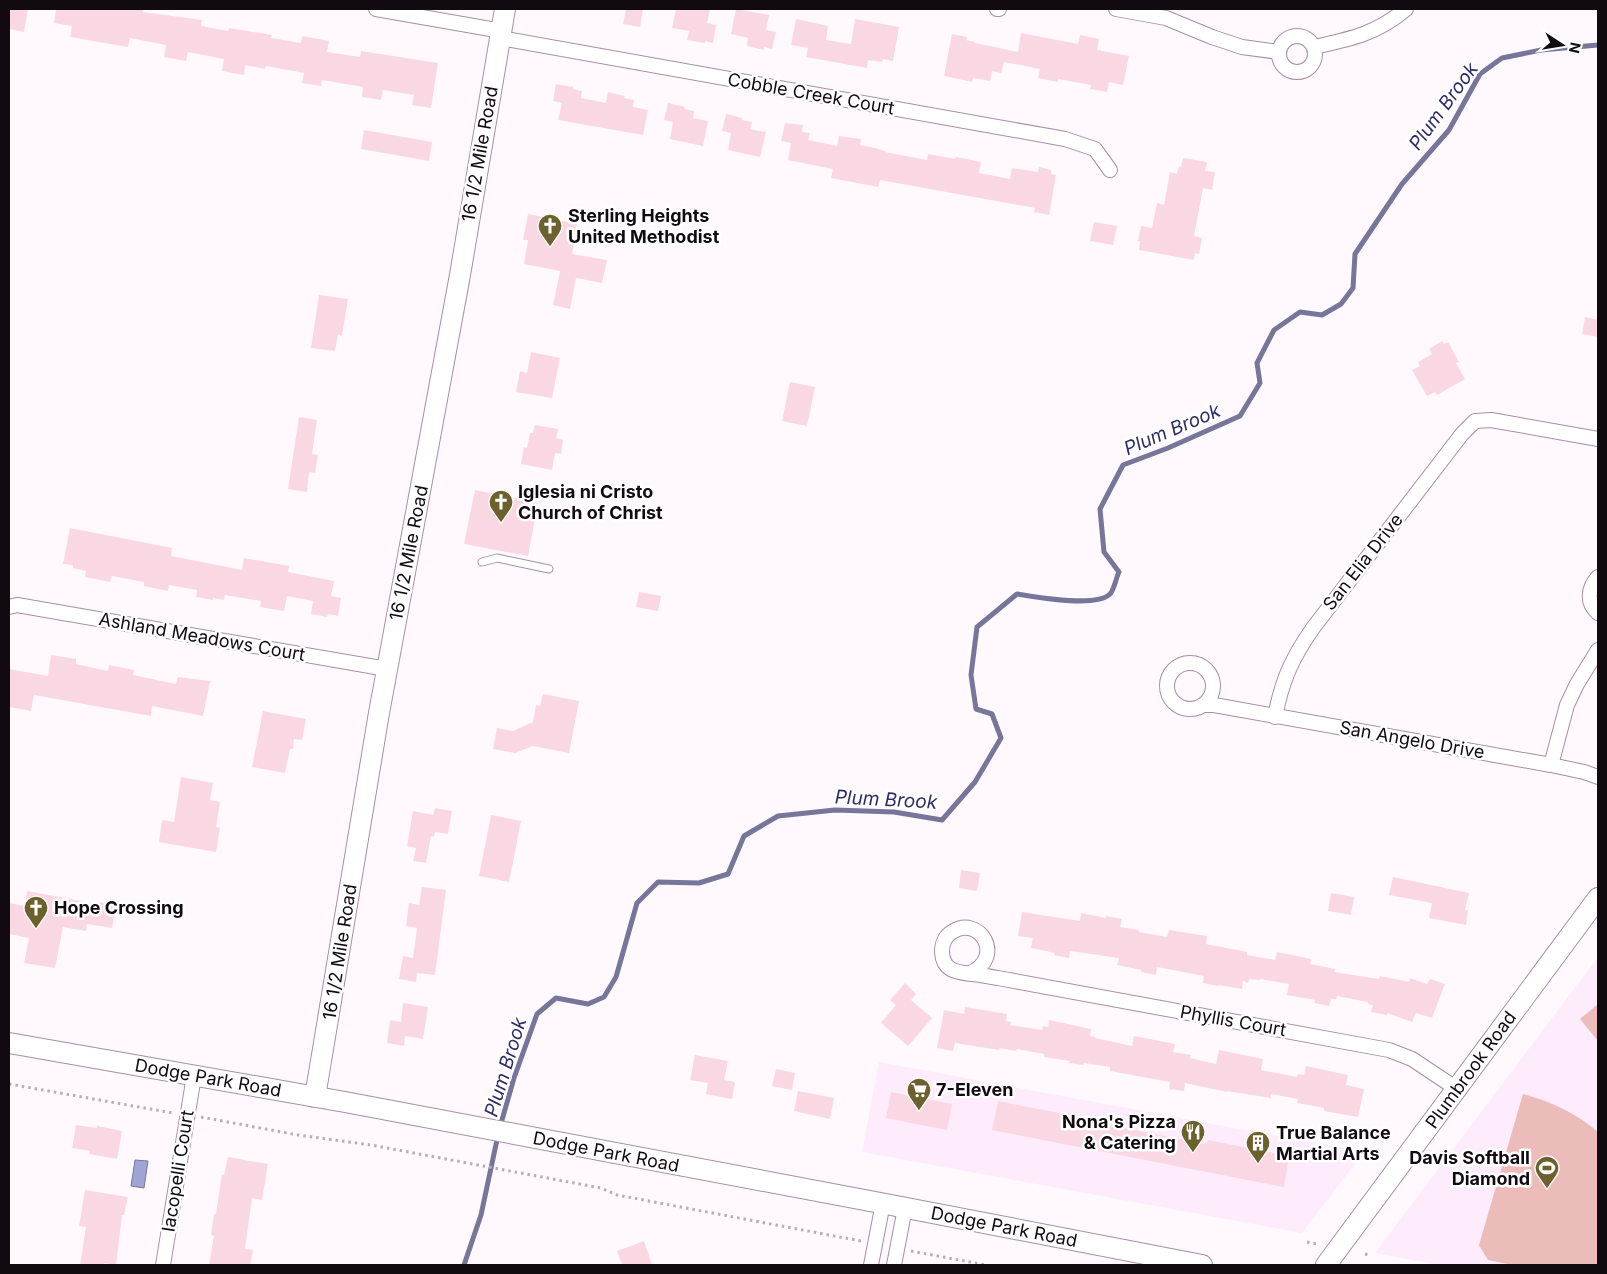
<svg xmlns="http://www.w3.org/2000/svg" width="1607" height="1274" viewBox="0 0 1607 1274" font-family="Inter,sans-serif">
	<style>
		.built { fill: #feebfc }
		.green { fill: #ecbcba }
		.water { fill: #9fa4d4; stroke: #75769a }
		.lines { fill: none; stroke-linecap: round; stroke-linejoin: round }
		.stream { stroke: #75769a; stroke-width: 5 }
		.building { fill: #fad8e3 }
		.lane-casing { stroke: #a68fa3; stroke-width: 9 }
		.street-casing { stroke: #a68fa3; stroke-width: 16 }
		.secondary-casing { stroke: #a68fa3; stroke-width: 22 }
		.path { stroke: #b5aeb4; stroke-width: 3; stroke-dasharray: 2.5 4; stroke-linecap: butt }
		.lane { stroke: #fff; stroke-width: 7 }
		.street { stroke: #fff; stroke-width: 14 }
		.secondary { stroke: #fff; stroke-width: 20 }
		.labels { text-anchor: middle; stroke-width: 5; stroke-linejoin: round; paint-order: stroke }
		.street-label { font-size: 18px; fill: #120a11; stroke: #fff }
		.poi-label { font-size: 18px; font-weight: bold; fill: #120a11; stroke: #fff; text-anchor: start }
		.water-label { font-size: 19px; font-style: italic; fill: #2e2d68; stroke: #fff }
	</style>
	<rect width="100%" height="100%" fill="#fff9fe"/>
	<g class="built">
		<path d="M1598 957V1265H1439L1375 1253Z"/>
		<path d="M879 1062 1364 1152 1302 1233 862 1152Z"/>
	</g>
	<g class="green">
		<path d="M1598 1004V1041L1580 1019Z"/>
		<path d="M1523 1094C1550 1101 1577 1114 1598 1132V1265H1513L1488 1260 1479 1245Z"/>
	</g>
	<path class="water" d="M135 1160 148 1161 144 1188 131 1186Z"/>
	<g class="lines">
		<g class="stream">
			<path d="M500 1127 514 1078 537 1014 556 998 588 1004 604 997 616 977 637 903 658 882 699 883 728 874 744 836 778 816 835 810 894 812 942 820 975 782 1001 738 992 714 976 709 971 675 977 627 1017 594C1036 597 1096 608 1110 594 1114 590 1116 578 1119 572L1104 552 1100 509 1123 465 1168 448 1240 416 1260 383 1257 363 1274 330 1300 312 1322 315 1341 304 1353 288 1355 254 1402 184 1449 130 1480 74 1502 58 1541 50 1598 45"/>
			<path d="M464 1265 481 1215 498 1135"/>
		</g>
	</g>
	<g class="building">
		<path d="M9 9H28L24 32 9 29Z"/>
		<path d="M56 9H144L143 12 202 20 201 26 228 31 229 28 272 35 271 38 301 43 302 36 329 41 327 52 360 57 361 51 438 63 431 108 412 105 414 95 383 90 381 100 362 97 363 87 322 80 321 86 302 83 304 73 266 66 265 69 245 65 244 75 222 71 224 59 188 52 186 61 164 57 166 45 130 38 128 47 70 37 72 26 54 23Z"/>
		<path d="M626 9H643L640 27 623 24Z"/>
		<path d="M676 9H710L707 23 716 25 713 43 705 41V43L687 40 689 31 672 28Z"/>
		<path d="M736 9 769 15 766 30 776 32 772 49 764 47V50L747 46 748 38 731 34Z"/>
		<path d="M796 19 828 26 826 40 851 44 855 19 899 27 893 61 883 59 882 62 868 60 867 68 806 57 808 48 791 45Z"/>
		<path d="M1021 33 1078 44 1080 35 1099 39 1097 50 1129 56 1123 85 1109 82 1107 92 1090 89 1091 85 1058 79V82L1038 78 1040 69 1004 62 1001 73 992 71 990 81 973 78 972 82 944 76 952 34 967 37 966 40 975 42V43L1018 52Z"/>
		<path d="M556 84 573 87V89L582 91 581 98 606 103 608 92 625 96 624 98 634 100 633 107 648 110 643 135 558 120 562 103 553 101Z"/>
		<path d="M668 103 685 107 684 109 694 111 693 118 708 121 703 146 670 139 673 122 664 120Z"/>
		<path d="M726 114 743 118 742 120 752 122 750 129 766 132 760 157 728 150 731 133 722 131Z"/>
		<path d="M785 123 803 125 802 132 810 133 808 140 837 146 839 136 861 139 860 145 875 148 885 151V152L927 160 928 154 955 159 956 157 981 162 979 173 1010 179 1012 168 1038 172 1039 167 1051 170V174L1056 175 1049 215 1034 212 1035 208 880 180 878 187 831 178 833 169 788 160 791 143 781 141Z"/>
		<path d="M364 130 432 142 429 161 361 149Z"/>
		<path d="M1183 158 1207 162 1205 171 1215 172 1212 190 1203 188 1194 236 1202 238 1199 254 1195 253 1194 260 1139 250 1140 241H1138L1141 226 1152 228 1157 203 1164 205 1170 172 1177 174 1179 166 1181 167Z"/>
		<path d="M528 214 577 224 572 254 607 260 602 283 576 278 570 309 553 305 560 271 524 264 528 240H523Z"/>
		<path d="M1094 222 1117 226 1113 245 1090 241Z"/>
		<path d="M319 295 348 299 342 336 338 335 335 351 311 348Z"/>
		<path d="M1585 317 1598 320V337L1582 334Z"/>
		<path d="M1442 341 1444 344 1448 342 1459 362 1456 363 1465 379 1437 395 1435 392 1427 396 1412 370 1420 366 1418 362 1432 354 1429 349Z"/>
		<path d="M531 352 560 358 552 398 516 392 520 371 527 373Z"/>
		<path d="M790 382 815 387 807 426 782 421Z"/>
		<path d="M299 417 317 420 312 454 318 455 315 473 309 472 307 492 288 489Z"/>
		<path d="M535 425 558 429 556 438 563 440 561 454 555 453 552 470 521 464 524 447 527 448 530 433H533Z"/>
		<path d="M475 490 538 503 528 556 464 544Z"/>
		<path d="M70 528 172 548 171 556 242 570 244 558 289 566 288 572 334 581 331 596 341 598 338 616 328 614 327 617 311 614 313 601 287 596 284 611 260 607 261 601 225 595 224 600 213 598V600L196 597 197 590 169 585 168 591 144 586V582L112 576 110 582 85 577 86 571 73 568V565L63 564Z"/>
		<path d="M639 592 661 596 658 611 636 607Z"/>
		<path d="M51 655 76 659V664L108 671 109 665 134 670 133 675 176 684 178 677 210 681 203 716 152 706 151 716 34 695 31 711 9 707V669L48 676Z"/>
		<path d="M543 694 579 701 569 753 533 746 515 753 493 749 497 728 513 731 533 722 536 705 540 706Z"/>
		<path d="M263 711 306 719 302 740 294 739 293 749H290L285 773 252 767Z"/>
		<path d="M181 777 213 783 210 800 220 802 216 827 220 828 216 852 159 842 162 820 174 822Z"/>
		<path d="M435 808 452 811 448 834 435 832 434 837 431 836 426 863 413 861 416 848 407 846 413 811 433 815Z"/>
		<path d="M491 815 521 821 509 882 479 876Z"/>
		<path d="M961 870 980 873 977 891 959 888Z"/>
		<path d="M1393 877 1469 893 1465 910H1468L1466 925 1429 918 1432 903 1389 895Z"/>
		<path d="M422 887 446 890 435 975 417 973 416 982 399 979 403 956 413 958 417 928 406 926 409 903 419 905Z"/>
		<path d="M27 891 97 904 98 902 116 905 112 928 87 924 86 931 63 927 55 968 24 963 29 938 9 934V903L25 906Z"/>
		<path d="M1331 893 1354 897 1351 915 1328 911Z"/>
		<path d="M1022 912 1080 921 1081 913 1106 918V916L1122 919 1120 927 1139 930V932L1167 937 1169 930 1207 936 1206 944 1247 952V955L1275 960 1277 952 1311 959 1310 964 1335 969 1334 972 1379 979 1380 976 1409 982 1410 978 1427 984 1430 979 1445 984 1432 1018 1416 1013 1412 1022 1387 1013V1015L1371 1012 1373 1005 1368 1004V1002L1337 996 1336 999H1331L1329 1006 1314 1003 1315 1000 1287 995 1289 984 1260 979V980L1249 979 1248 983 1243 981 1242 989 1218 985V986L1203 983 1204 976 1157 967 1156 975 1141 972V970L1117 965 1119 958 1070 951 1069 958 1054 955 1055 953 1031 948 1033 938 1018 936Z"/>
		<path d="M905 983 916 994 911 1000 932 1018 908 1046 881 1023 896 1005 890 1000Z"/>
		<path d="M403 1003 428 1007 423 1039 405 1036 404 1046 387 1043 390 1020 401 1022Z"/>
		<path d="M965 1007 1007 1014 1006 1021 1011 1022 1010 1025 1042 1030 1043 1026 1048 1027 1049 1020 1091 1029 1090 1036 1095 1037V1038L1132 1046 1134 1036 1175 1044 1173 1052 1191 1055 1190 1058 1216 1064 1219 1050 1263 1059 1261 1070 1297 1077 1298 1074 1304 1075 1306 1066 1348 1075 1346 1085 1364 1089 1358 1117 1324 1111V1108L1297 1103 1298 1099 1271 1094V1098L1227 1091V1092L1185 1083 1184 1091 1169 1089 1170 1082 1110 1071V1067L1084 1063 1083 1065 1069 1063 1070 1061 1044 1057V1054L1017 1049 1016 1051 1000 1048 999 1050 955 1043 953 1051 937 1048 944 1010 964 1014Z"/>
		<path d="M695 1055 728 1061 724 1080 735 1082 732 1099 706 1094 708 1083 690 1080Z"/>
		<path d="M776 1069 795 1073 792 1090 772 1086Z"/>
		<path d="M798 1091 834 1098 830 1119 794 1111Z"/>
		<path d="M891 1092 952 1104 947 1130 886 1118Z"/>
		<path d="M998 1101 1079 1117V1119L1160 1135 1207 1144 1208 1140 1289 1156 1284 1187 992 1130Z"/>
		<path d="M76 1125 97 1128V1126L122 1131 117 1159 89 1154 90 1151 72 1148Z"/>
		<path d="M228 1157 268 1164 262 1200 252 1198 245 1249 253 1250 250 1265H209L214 1236 211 1235 214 1214H216L222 1174 224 1175Z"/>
		<path d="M85 1190 128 1197 124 1215H122L116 1265 104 1263 103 1265H80L86 1227 79 1226Z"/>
		<path d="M644 1241 652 1265H622L617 1251Z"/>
	</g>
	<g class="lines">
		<defs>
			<path id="lane" d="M482 562 497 558 549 569"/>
			<g id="street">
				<path d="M376 9 502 31"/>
				<path d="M997 9H999"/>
				<path d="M1116 9 1166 18 1212 37 1242 47 1279 52"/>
				<circle cx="1297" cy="54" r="18"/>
				<path d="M500 38 1065 139 1095 149 1110 170"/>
				<path d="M1314 47C1351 39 1376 34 1406 9"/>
				<path d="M1598 577C1588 588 1586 603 1598 613"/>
				<path d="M9 607 17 605 387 669"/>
				<circle cx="1190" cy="686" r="23"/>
				<path d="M1203 705H1214L1551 765 1584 772 1598 777"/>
				<path d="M1275 717C1282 680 1292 658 1313 628L1462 434 1475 421 1491 420 1598 439"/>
				<path d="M1551 765 1567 705 1577 684 1598 650"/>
				<path d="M970 973C1006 957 979 914 952 932 945 936 942 944 942 952 943 971 956 972 971 974 980 974 989 977 998 978L1389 1050 1412 1059 1457 1089"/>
				<path d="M163 1265 194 1076"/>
				<path d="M871 1265 883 1203"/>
				<path d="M894 1265 905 1208"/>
			</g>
			<g id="secondary">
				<path d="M9 1043 345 1102 891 1205 1202 1265"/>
				<path d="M315 1097 379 713 460 275 505 9"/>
				<path d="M1326 1265 1598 898"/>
			</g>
		</defs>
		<use href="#lane" class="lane-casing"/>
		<use href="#street" class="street-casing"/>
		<use href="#secondary" class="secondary-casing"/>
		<g class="path">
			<path d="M9 1084 173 1113"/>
			<path d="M201 1117 298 1135 371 1145 601 1188 617 1195 861 1241"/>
			<path d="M1307 1242 1317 1244"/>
			<path d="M911 1251 986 1265"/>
			<path d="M1365 1254 1371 1255"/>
		</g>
		<use href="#lane" class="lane"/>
		<use href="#street" class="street"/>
		<use href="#secondary" class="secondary"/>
	</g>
	<defs>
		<symbol id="church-pin" viewBox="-11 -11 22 30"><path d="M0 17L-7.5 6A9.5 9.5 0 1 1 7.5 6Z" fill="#6c612d" stroke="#fff"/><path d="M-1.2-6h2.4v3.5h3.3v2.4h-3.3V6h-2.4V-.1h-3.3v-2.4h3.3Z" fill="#fff"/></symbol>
		<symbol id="supermarket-pin" viewBox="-11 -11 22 30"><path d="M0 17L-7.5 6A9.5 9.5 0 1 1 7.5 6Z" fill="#6c612d" stroke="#fff"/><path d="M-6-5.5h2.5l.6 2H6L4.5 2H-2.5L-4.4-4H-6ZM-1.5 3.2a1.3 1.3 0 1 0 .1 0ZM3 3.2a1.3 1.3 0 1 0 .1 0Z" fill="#fff"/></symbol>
		<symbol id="restaurant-pin" viewBox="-11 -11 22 30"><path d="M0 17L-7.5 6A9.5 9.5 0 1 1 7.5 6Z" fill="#6c612d" stroke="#fff"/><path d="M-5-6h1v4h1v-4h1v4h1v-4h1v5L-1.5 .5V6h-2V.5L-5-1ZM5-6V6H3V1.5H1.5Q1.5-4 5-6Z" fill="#fff"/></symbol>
		<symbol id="building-pin" viewBox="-11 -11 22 30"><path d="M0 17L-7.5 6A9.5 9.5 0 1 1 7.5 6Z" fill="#6c612d" stroke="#fff"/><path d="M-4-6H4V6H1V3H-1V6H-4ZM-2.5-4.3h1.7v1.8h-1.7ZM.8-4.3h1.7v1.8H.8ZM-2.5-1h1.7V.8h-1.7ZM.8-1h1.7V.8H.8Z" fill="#fff"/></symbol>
		<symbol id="stadium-pin" viewBox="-11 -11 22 30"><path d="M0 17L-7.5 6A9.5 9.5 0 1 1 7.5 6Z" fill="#6c612d" stroke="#fff"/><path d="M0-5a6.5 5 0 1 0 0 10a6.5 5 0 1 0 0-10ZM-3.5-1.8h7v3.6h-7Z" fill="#fff"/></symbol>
	</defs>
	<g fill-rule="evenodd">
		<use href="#church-pin" x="536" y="212" width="28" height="38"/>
		<use href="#church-pin" x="487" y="488" width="28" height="38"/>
		<use href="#church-pin" x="22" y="894" width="28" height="38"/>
		<use href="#supermarket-pin" x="905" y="1076" width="28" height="38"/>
		<use href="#restaurant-pin" x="1179" y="1118" width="28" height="38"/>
		<use href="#building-pin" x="1244" y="1129" width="28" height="38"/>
		<use href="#stadium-pin" x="1533" y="1154" width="28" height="38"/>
	</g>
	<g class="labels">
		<g class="street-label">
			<text transform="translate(811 94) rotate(10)" y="6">Cobble Creek Court</text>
			<text transform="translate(480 154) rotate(-80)" y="6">16 1/2 Mile Road</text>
			<text transform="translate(409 553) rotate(-79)" y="6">16 1/2 Mile Road</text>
			<text transform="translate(1363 562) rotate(-52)" y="6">San Elia Drive</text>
			<text transform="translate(202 637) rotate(10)" y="6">Ashland Meadows Court</text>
			<text transform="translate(1412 740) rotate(10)" y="6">San Angelo Drive</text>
			<text transform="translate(340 952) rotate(-81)" y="6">16 1/2 Mile Road</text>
			<text transform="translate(1233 1021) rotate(10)" y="6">Phyllis Court</text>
			<text transform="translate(1471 1070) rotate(-54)" y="6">Plumbrook Road</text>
			<text transform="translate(208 1078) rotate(10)" y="6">Dodge Park Road</text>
			<text transform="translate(606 1152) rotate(11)" y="6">Dodge Park Road</text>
			<text transform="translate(178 1171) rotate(-81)" y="6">Iacopelli Court</text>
			<text transform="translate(1004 1227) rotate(11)" y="6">Dodge Park Road</text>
		</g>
		<g class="poi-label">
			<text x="568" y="222">Sterling Heights<tspan x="568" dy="21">United Methodist</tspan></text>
			<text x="518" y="498">Iglesia ni Cristo<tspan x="518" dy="21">Church of Christ</tspan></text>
			<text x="54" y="914">Hope Crossing</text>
			<text x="936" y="1096">7-Eleven</text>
			<text x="1176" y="1128" text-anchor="end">Nona's Pizza<tspan x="1176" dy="21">&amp; Catering</tspan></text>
			<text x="1276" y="1139">True Balance<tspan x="1276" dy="21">Martial Arts</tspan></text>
			<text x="1530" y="1164" text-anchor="end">Davis Softball<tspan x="1530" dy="21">Diamond</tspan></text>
		</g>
		<g class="water-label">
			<text transform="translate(1443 106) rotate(-54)" y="7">Plum Brook</text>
			<text transform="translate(1172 429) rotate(-23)" y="7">Plum Brook</text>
			<text transform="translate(886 799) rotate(3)" y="7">Plum Brook</text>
			<text transform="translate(505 1067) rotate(-73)" y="7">Plum Brook</text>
		</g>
	</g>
	<rect width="1607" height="1274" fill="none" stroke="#120a11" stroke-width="20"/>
	<g transform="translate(1562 45) rotate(102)" stroke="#ffffff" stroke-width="4" paint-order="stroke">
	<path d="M0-4L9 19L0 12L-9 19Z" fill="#120a11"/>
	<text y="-8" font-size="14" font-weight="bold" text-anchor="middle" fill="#120a11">N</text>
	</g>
</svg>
